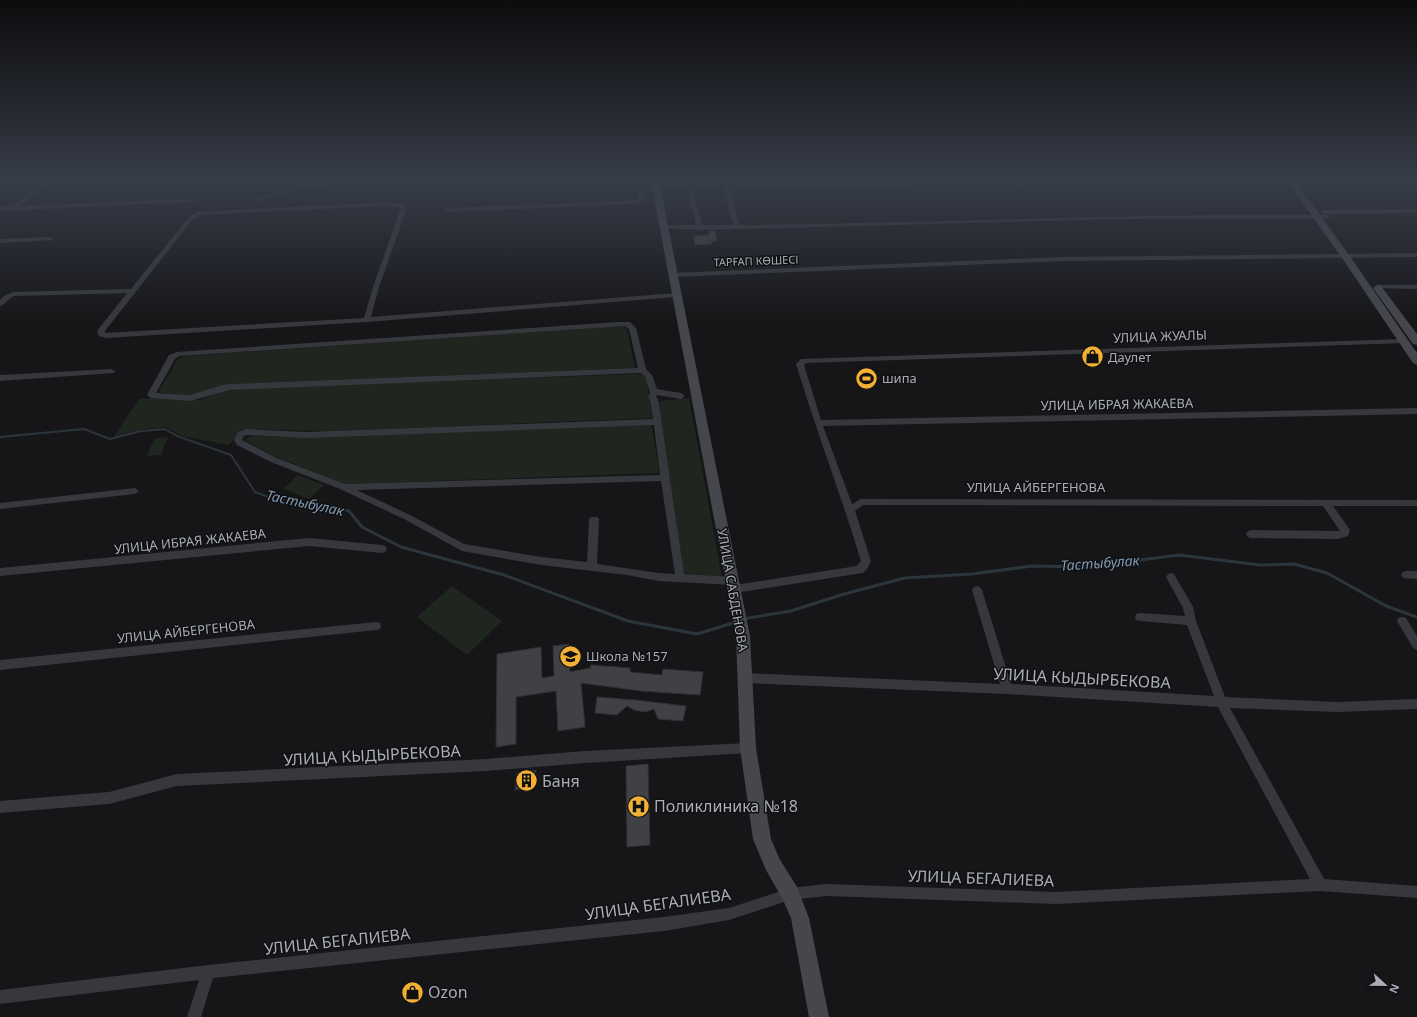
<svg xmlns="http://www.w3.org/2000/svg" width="1417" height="1017" viewBox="0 0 1417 1017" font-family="'Noto Sans',sans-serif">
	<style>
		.green { fill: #1e261f }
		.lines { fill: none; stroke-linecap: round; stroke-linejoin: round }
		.stream-far1 { stroke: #2c353c; stroke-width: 2 }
		.stream { stroke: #2c353c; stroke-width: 3 }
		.building { fill: #404145; stroke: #303034 }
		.street { fill: #37383d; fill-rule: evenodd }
		.secondary { fill: #45474d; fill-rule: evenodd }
		.labels { text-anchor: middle; stroke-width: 3; stroke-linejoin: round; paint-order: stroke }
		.far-street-label { font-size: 11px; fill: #a8adb8; stroke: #111113 }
		.street-label { font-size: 13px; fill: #a8adb8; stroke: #111113 }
		.poi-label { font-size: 13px; fill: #a8adb8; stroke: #111113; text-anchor: start }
		.water-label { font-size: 14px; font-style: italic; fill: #7f9bb3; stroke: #111113 }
		.near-street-label { font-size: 16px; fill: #a8adb8; stroke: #111113 }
		.near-poi-label { font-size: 16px; fill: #a8adb8; stroke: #111113; text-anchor: start }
	</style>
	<rect width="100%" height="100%" fill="#161618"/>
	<g class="green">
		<path d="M618 326H623L627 329 635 368 229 384 218 386 190 395 162 393 159 391 178 359 185 356Z"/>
		<path d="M639 374 646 376 652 416 651 418 331 431 242 429 229 445 181 436 165 427 144 429 116 436H114L139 399 157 398 200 400 224 391 262 388Z"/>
		<path d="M689 398 722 577 684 573 683 570 658 404 660 401Z"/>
		<path d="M650 425 652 427 659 470 657 473 345 484 277 457 246 441 245 439 251 436 322 437Z"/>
		<path d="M168 437 161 455 147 456 154 439Z"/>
		<path d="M298 475 324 485 309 499 283 489Z"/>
		<path d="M452 586 502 621 467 655 417 617Z"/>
	</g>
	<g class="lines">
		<path class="stream-far1" d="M0 437 84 429 110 439 141 431 165 429 177 436 231 455 255 492 279 501 334 506 342 509"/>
		<g class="stream">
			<path d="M339 508 349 511 362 527 401 547 504 575 628 621 697 634 733 623"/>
			<path d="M748 618 791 611 844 594 905 578 972 574 1032 566 1086 567 1179 555 1260 565 1294 564 1327 573 1386 606 1417 617"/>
		</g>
	</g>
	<g class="building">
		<path d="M709 231H715L717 241H711L712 244 695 245 694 236 709 235Z"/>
		<path d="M569 644 570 672 590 668 591 665 630 668V672L662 675 663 669 703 672 700 695 641 691 581 683 585 727 558 731 556 691 516 697V744L496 747 497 654 541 647 542 678 554 676 553 646Z"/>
		<path d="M597 697 635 700 686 706 683 721 658 719 654 709 645 712 639 711 634 710 627 706 617 715 595 713Z"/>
		<path d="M648 764 650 845 627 847 626 766Z"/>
		<path d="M536 770 534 788 515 790 517 773Z"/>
	</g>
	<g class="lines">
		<g class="street">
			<path d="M0 181H48L27 202 19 206 193 198 196 200 193 202 0 211V207C19 206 27 195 40 183L0 184Z"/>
			<path d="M315 181H344L341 183 315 185 257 201 254 199Z"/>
			<path d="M685 181H691V182L743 181 814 183 952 181 949 183 814 187 728 185 740 225C935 223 1131 213 1327 215L1330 217 1327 219H1126L700 230 661 228 660 227 663 225H696L686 186 658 187V189L644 192V200L638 204 447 212 444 210 447 208 637 200 638 199 639 190 654 187 652 185 653 184 686 183ZM722 185 733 225H702L692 186Z"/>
			<path d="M385 202 403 204 407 208 379 287 371 317 676 293 679 295 676 297 367 322 106 338 99 336 97 331 127 293 14 296C9 298 5 305 0 306V300L4 296 13 292 131 289 188 218 197 212ZM385 206 399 207 401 208 373 287 364 318 105 333V331L192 220 200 215Z"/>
			<path d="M1417 209V213L1324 214 1321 212 1324 210Z"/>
			<path d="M51 237 54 239 53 240 0 243V239Z"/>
			<path d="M1417 253V257L1063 261 672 277 669 275 672 273 1063 257Z"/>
			<path d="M1377 285H1417V289L1375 288V286Z"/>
			<path d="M619 322H630L636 328 646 369 652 375 657 389 681 393 685 396 681 399 657 395 656 397 658 399 684 574 733 577 736 578 738 581 736 584 733 585 659 581 627 575 541 565 462 551 406 520 340 489 271 462 237 445 234 440 238 432 246 429 306 432 653 419 650 400 648 397 650 393 645 376 640 373 230 390 190 401 151 398 147 395 169 355 177 352ZM625 326 629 329 638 368 230 384 222 385 190 395 156 393 175 359 179 356ZM654 425 660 475 345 484 277 458 242 440 244 436 247 435 306 438ZM661 481 675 574 659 573 597 564 599 519 597 517H591L589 519 587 562 541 557 464 544 412 516 357 490Z"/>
			<path d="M1403 339H1406V343L806 363 804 365 821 420 1417 408V414L823 426 852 504 861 499 1417 500V506H1333L1350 530 1348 536 1338 539 1251 538 1248 537 1246 534 1248 531 1251 530 1340 531 1323 506 863 505 855 511 871 561 867 569 863 573 735 593 732 592 730 589 732 586 735 585 857 566 861 561C841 495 816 430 796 364L801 359Z"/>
			<path d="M111 369 115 371 114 373 0 381V375Z"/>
			<path d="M135 488 139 491 135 494 0 509V503Z"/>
			<path d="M309 538 382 545 385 546 387 549 385 552 382 553 309 546 0 576V568Z"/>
			<path d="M1406 571H1417V579L1403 578 1401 575 1403 572Z"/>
			<path d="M1171 573 1174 574 1193 607 1196 621 1225 697 1337 702 1417 699V709L1337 712 1230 708 1324 879 1417 886V898L1320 891 1056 904 827 896 790 900 729 920 664 931 213 978 201 1017H187L199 980 0 1004V990L208 965 664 917 729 908 790 888 827 884 1056 892 1310 879 1218 707 1007 694 745 683 741 681 740 678 741 675 745 673 1000 684 972 590 974 587 977 586 980 587 982 590 1011 684 1214 696 1187 625 1140 621 1136 620 1135 617 1136 614 1140 613 1185 616 1183 608 1166 577 1168 574Z"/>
			<path d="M1402 617 1406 618 1417 636V650L1413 648 1397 621 1398 618Z"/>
			<path d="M376 622 380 623 381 626 380 629 376 630 0 670V660Z"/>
			<path d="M748 743 752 744 754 748 752 752 748 753 585 763 486 771 177 786 109 804 0 813V801L109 792 177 774 486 759 585 751Z"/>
		</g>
		<g class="secondary">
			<path d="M651 181H659L750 636 756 748 771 839 779 858 797 887 809 918 829 1017H809L791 918 783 900 766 870 753 839 740 748 736 636Z"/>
			<path d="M1287 181H1295L1349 255 1417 353V365L1413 363 1342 258Z"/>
			<path d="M1378 285 1381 286 1417 334V345L1413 344 1373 288Z"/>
		</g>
	</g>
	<linearGradient id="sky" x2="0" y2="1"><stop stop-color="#0c0c0d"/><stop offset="0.56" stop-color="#363c48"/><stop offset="1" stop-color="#363c48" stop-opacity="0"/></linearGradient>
	<rect width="1417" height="323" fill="url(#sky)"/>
	<defs>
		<symbol id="shop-disc" viewBox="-11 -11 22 22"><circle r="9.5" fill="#f2b134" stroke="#111113"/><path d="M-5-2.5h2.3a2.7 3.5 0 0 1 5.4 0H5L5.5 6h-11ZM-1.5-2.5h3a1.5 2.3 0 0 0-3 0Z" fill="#111"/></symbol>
		<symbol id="stadium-disc" viewBox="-11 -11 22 22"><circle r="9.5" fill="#f2b134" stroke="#111113"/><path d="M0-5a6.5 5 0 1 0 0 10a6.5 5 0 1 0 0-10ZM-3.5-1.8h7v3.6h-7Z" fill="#111"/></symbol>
		<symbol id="school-disc" viewBox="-11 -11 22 22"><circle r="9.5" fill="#f2b134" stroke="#111113"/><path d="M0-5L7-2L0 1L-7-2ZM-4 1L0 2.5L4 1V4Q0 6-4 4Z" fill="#111"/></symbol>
		<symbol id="building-disc" viewBox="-11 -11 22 22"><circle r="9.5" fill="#f2b134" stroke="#111113"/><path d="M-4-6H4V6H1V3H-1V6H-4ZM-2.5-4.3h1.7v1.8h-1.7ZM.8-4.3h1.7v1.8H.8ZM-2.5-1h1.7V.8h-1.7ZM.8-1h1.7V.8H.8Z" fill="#111"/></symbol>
		<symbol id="hospital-disc" viewBox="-11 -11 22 22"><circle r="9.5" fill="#f2b134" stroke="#111113"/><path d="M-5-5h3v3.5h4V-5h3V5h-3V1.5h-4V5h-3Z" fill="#111"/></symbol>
	</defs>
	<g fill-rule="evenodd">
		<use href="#shop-disc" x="1080" y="344" width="25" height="25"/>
		<use href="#stadium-disc" x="854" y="366" width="25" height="25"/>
		<use href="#school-disc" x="558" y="644" width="25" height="25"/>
		<use href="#building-disc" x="514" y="768" width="25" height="25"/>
		<use href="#hospital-disc" x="626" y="794" width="25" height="25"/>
		<use href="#shop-disc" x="400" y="980" width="25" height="25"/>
	</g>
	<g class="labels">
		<g class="far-street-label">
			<text transform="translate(756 261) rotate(-2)" y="4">ТАРҒАП КӨШЕСІ</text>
		</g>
		<g class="street-label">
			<text transform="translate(1160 336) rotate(-2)" y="5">УЛИЦА ЖУАЛЫ</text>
			<text transform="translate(1117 404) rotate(-1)" y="5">УЛИЦА ИБРАЯ ЖАКАЕВА</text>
			<text x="1036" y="492">УЛИЦА АЙБЕРГЕНОВА</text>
			<text transform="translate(190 541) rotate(-6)" y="5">УЛИЦА ИБРАЯ ЖАКАЕВА</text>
			<text transform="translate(733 590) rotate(80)" y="5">УЛИЦА САБДЕНОВА</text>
			<text transform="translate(186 631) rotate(-6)" y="5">УЛИЦА АЙБЕРГЕНОВА</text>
		</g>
		<g class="poi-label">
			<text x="1108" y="362">Даулет</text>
			<text x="882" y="383">шипа</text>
			<text x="586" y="661">Школа №157</text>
		</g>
		<g class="water-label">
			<text transform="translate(305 503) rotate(12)" y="5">Тастыбулак</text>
			<text transform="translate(1100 563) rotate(-4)" y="5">Тастыбулак</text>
		</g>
		<g class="near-street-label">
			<text transform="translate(1082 678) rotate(3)" y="6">УЛИЦА КЫДЫРБЕКОВА</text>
			<text transform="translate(372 755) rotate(-3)" y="6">УЛИЦА КЫДЫРБЕКОВА</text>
			<text transform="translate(981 878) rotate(2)" y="6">УЛИЦА БЕГАЛИЕВА</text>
			<text transform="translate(658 904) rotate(-8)" y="6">УЛИЦА БЕГАЛИЕВА</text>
			<text transform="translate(337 941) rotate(-6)" y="6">УЛИЦА БЕГАЛИЕВА</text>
		</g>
		<g class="near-poi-label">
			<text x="542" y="787">Баня</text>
			<text x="654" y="812">Поликлиника №18</text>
			<text x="428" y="998">Ozon</text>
		</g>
	</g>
	<g transform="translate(1385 985) rotate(112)" stroke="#111113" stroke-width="3" paint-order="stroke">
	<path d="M0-3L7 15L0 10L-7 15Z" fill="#a8adb8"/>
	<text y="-6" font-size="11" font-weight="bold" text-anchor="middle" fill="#a8adb8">N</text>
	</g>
</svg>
